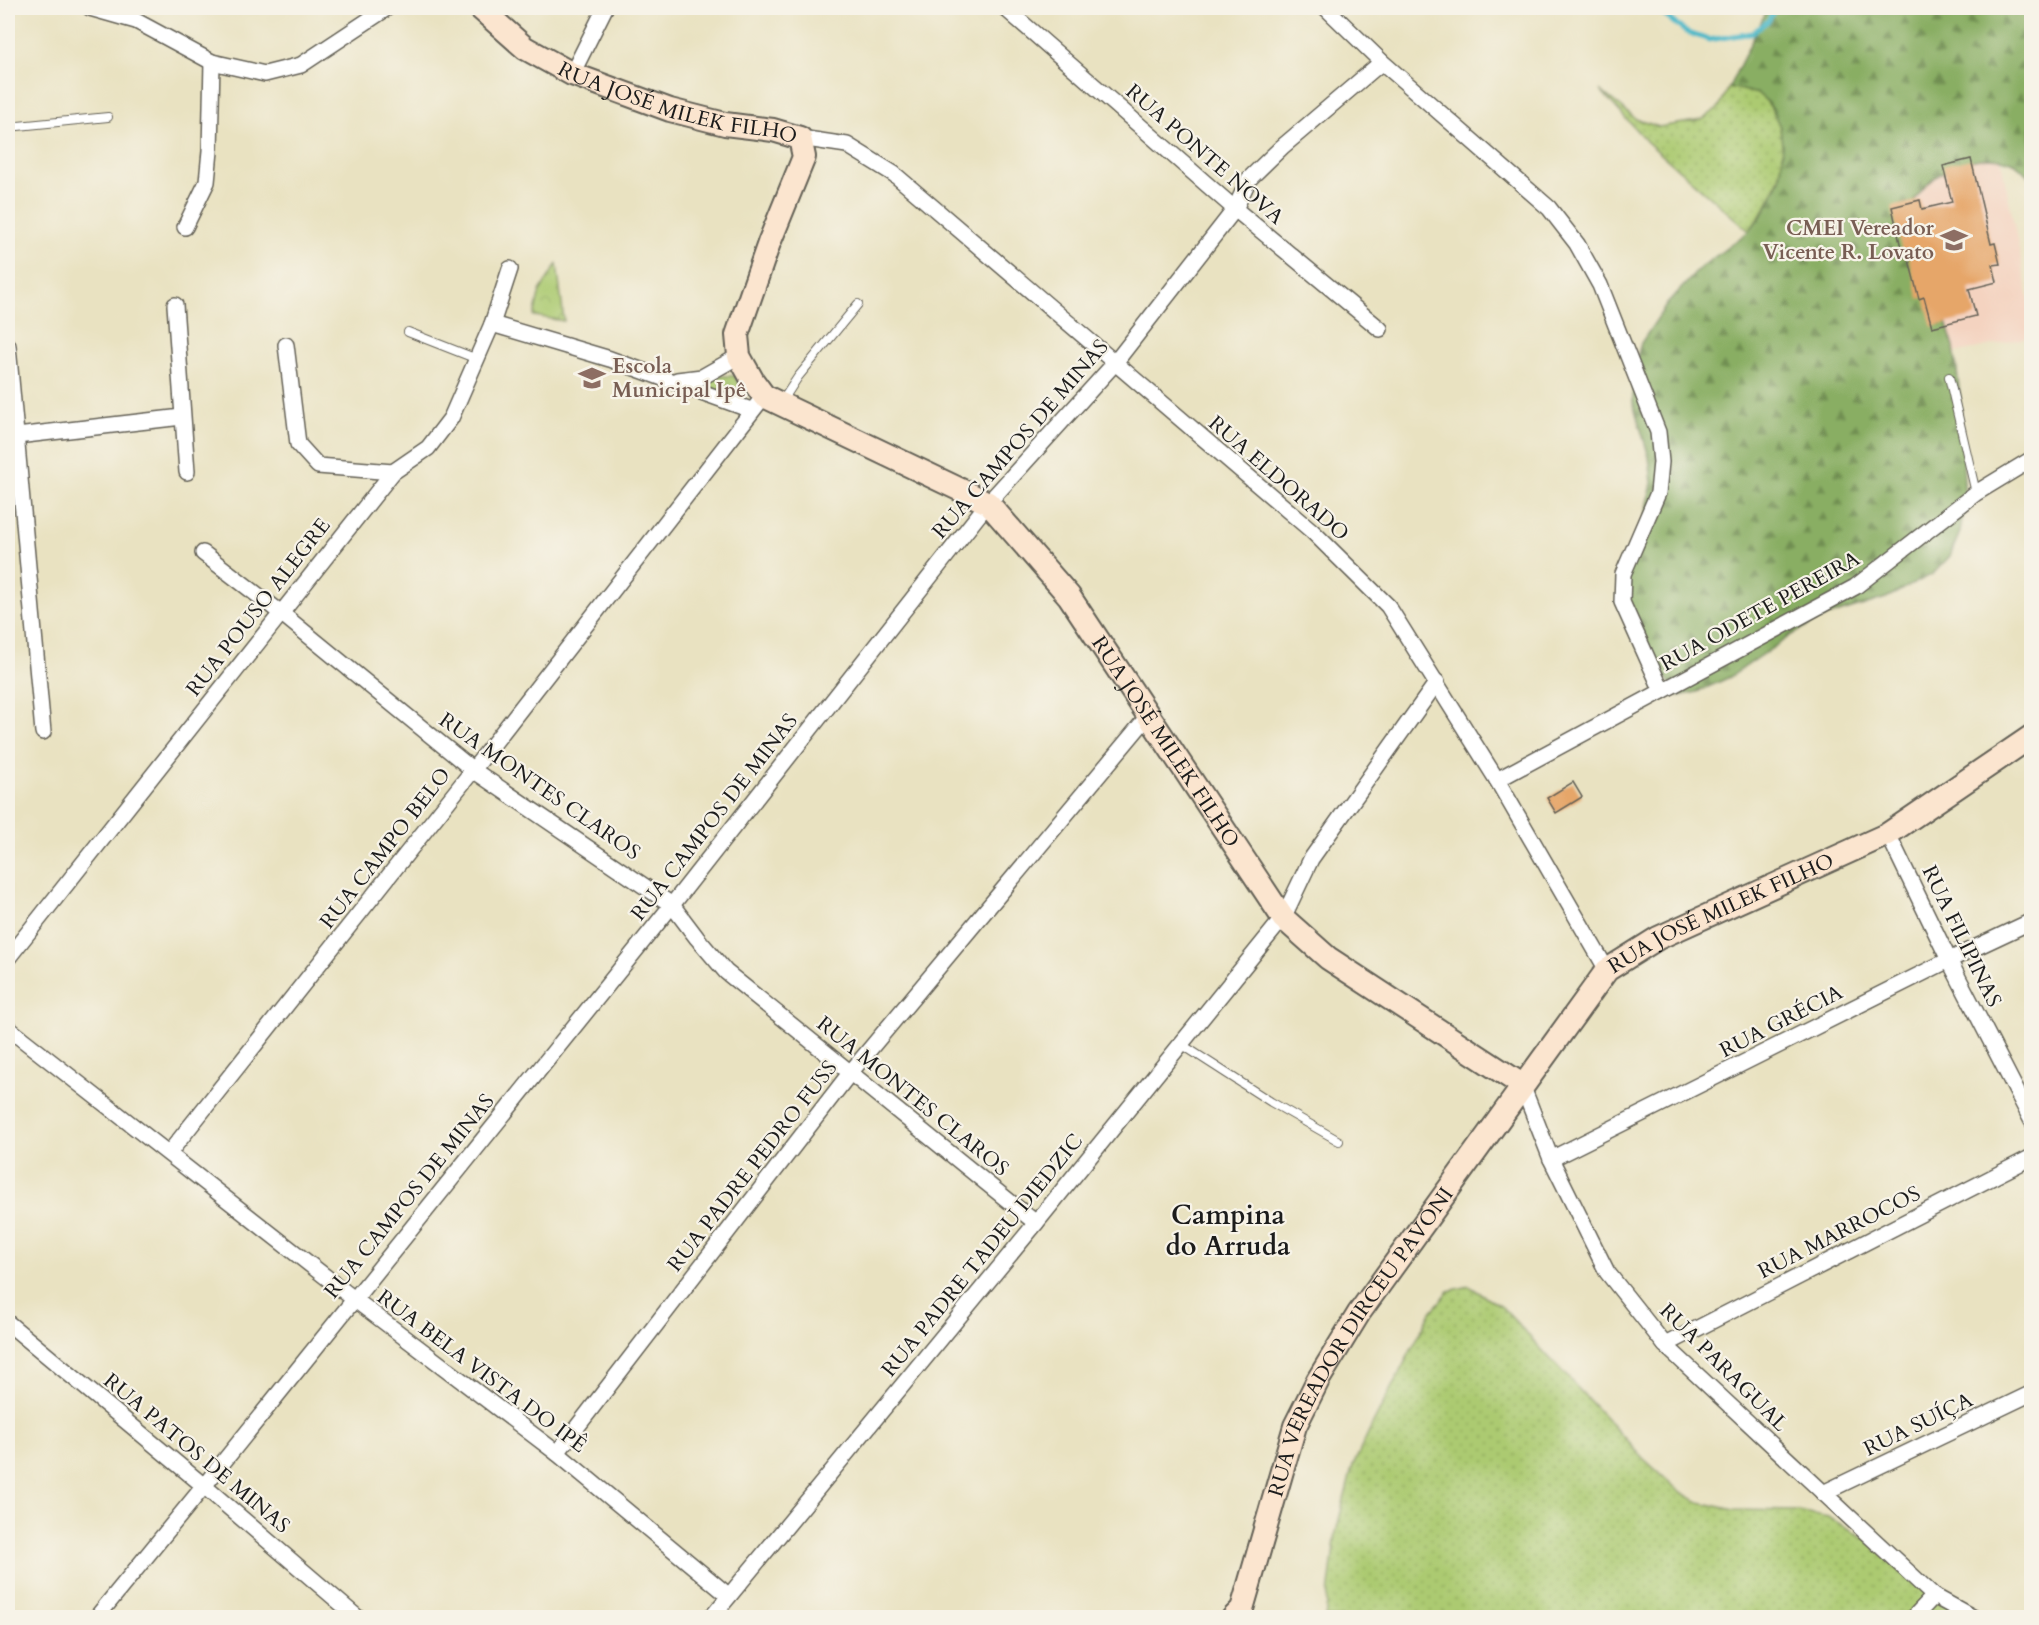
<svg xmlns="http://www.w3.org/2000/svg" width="2039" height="1625" viewBox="0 0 2039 1625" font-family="Cardo,serif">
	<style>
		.built { fill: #f4d3c0 }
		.grass { fill: url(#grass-dots); stroke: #647346; stroke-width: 1.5 }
		.forest { fill: url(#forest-firs); stroke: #526540; stroke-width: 1.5 }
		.park { fill: url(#park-crowns); stroke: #647346; stroke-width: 1.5 }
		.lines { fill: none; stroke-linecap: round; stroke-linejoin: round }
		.stream { stroke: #4cb8c8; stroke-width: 5 }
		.building { fill: #e6a669 }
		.lane-casing { stroke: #646156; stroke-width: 10 }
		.street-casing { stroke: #646156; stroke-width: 18 }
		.secondary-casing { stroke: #646156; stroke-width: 26 }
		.lane { stroke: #fff; stroke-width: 8 }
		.street { stroke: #fff; stroke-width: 15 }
		.secondary { stroke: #fbe5cf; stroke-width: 22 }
		.labels { text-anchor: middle; stroke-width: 4.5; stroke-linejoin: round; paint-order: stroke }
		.street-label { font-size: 21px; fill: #1c1c1c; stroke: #f7f3e8 }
		.education-label { font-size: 21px; font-weight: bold; fill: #785e54; stroke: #f7f3e8; text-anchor: end }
		.district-label { font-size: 27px; font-weight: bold; fill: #1c1c1c; stroke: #f7f3e8 }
	</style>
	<defs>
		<pattern id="grass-dots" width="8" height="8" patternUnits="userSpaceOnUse" patternTransform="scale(1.5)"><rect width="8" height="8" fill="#acca71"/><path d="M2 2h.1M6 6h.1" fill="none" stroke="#93ad61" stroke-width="1.8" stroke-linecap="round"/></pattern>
		<pattern id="forest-firs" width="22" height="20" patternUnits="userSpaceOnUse" patternTransform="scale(1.5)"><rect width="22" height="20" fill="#89ae63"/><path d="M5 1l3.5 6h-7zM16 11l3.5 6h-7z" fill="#6f8d51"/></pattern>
		<pattern id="park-crowns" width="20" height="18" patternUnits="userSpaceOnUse" patternTransform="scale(1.5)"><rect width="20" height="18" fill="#acca71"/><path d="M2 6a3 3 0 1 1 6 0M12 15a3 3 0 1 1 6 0" fill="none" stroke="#93ad61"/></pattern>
	</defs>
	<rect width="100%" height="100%" fill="#f7f3e8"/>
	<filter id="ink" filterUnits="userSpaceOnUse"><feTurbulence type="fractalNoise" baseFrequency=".0167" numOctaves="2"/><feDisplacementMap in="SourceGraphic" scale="12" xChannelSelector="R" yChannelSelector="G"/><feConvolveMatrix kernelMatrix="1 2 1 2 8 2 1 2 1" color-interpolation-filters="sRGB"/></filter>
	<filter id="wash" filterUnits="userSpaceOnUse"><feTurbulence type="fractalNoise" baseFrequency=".008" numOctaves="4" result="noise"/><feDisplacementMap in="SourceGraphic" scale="24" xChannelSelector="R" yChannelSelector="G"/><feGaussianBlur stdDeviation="1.35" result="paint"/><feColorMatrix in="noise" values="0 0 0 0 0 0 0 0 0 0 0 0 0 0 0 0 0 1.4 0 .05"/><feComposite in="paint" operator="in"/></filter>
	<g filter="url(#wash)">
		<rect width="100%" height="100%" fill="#e9e2c1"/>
		<path class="built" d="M1998 145 2031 309V337L1915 361 1876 170Z"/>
		<g class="grass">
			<path d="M1729 87C1738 89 1751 90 1760 95 1768 101 1771 108 1776 117 1795 157 1774 200 1749 231L1647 142 1600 90 1636 119 1659 127 1702 120 1719 107Z"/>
			<path d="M1469 1286 1502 1307 1644 1459 1679 1491 1699 1502 1734 1510 1799 1511 1828 1517 1869 1540 1969 1618H1325L1336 1532 1352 1468 1369 1431 1431 1312 1449 1291Z"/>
		</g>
		<path class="forest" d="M1768 8H2031V179C2026 174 2020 166 2014 163 1982 148 1932 170 1915 200 1911 206 1909 215 1907 222L1944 316 1954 347 1960 396 1965 503 1960 532 1950 556 1933 574 1886 598 1820 619 1793 634 1730 677 1697 692 1679 696 1656 664 1625 599 1626 570 1645 518 1652 483 1649 457 1633 403 1632 375 1641 343 1667 304 1700 268 1749 231 1765 211 1780 179 1783 154 1780 127 1769 103 1758 94 1729 87Z"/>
		<g class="park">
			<path d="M557 264 564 321 534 316 540 291Z"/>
			<path d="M715 376H735L743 394 739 398C726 391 711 390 697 382Z"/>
		</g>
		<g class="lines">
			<path class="stream" d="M1655 8 1686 32 1709 40 1752 33 1769 20 1775 8"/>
		</g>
		<g id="blocks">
			<g class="building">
				<path d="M1971 159 1991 244 1995 243 2000 264 1993 265 1997 282 1969 289 1976 316 1932 327 1924 297 1919 299 1908 256 1903 257 1892 207 1920 200 1922 209 1952 202 1943 166Z"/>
				<path d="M1573 782 1582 797 1556 813 1547 798Z"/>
			</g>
		</g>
	</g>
	<g filter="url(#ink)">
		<use href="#blocks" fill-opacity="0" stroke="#646156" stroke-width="1.5"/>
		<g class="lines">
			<defs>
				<g id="lane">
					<path d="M8 127 108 117"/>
					<path d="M408 332 477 359"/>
					<path d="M1949 377 1976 493"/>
					<path d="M781 403 798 377 858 304"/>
					<path d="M1181 1044 1271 1102 1339 1141"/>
				</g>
				<g id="street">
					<path d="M90 8 136 21 212 62 265 74 301 65 387 8"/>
					<path d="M1005 8 1235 209 1380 329"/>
					<path d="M1326 8 1382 62 1549 208 1577 244 1600 285 1658 432 1661 462 1658 493 1623 574 1622 602 1662 691"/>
					<path d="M572 74 605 8"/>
					<path d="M800 138 847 145 894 174 1312 531 1388 606 1497 780 1607 970"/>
					<path d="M185 227 207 182 210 151 212 62"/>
					<path d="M175 305 187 472"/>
					<path d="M492 324 610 359 751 410"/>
					<path d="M286 345 298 444 318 466 393 472"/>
					<path d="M8 346 43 732"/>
					<path d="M677 380 702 377 739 356"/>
					<path d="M8 437 182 417"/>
					<path d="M203 553 281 613 473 770 672 905 697 938 726 972 1036 1223"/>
					<path d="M1497 780 1855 587 1976 493 2032 459"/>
					<path d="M1888 834 1949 960 2032 1121"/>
					<path d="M8 958 393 472 428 448 451 418 492 324 510 269"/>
					<path d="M8 1028 354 1299 557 1453 729 1596"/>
					<path d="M1522 1085 1551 1159 1607 1272 1665 1345 1934 1596 1974 1618"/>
					<path d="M169 1153 473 770 764 396"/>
					<path d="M1551 1159 1949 960 2032 921"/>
					<path d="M8 1323 204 1486 358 1618"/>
					<path d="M1665 1345 2032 1157"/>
					<path d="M557 1453 850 1073 1148 716"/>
					<path d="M1823 1493 2032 1393"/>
					<path d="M96 1618 204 1486 672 905 988 503 1114 364 1235 209 1249 179 1282 147 1382 62"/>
					<path d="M711 1618 1036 1223 1283 918 1311 859 1437 682"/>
					<path d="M1913 1618 1934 1596"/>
				</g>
				<g id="secondary">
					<path id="s1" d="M480 8 525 48 572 74 670 110 725 124 773 130 800 138 804 157 769 243 737 335 739 356 753 381 764 396 988 503 1069 596 1283 918 1328 958 1522 1085"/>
					<path id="s2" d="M1233 1618 1242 1609 1295 1426 1318 1380 1359 1313 1607 970 1658 938 1888 834 2032 736"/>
				</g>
			</defs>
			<use href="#lane" class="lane-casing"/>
			<use href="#street" class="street-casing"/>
			<use href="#secondary" class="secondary-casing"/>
			<use href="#lane" class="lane"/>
			<use href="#street" class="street"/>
			<use href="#secondary" class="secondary"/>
		</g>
	</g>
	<defs>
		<symbol id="school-bare" viewBox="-9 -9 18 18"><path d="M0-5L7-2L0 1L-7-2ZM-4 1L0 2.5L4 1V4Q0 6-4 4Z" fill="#8d6e63" stroke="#f7f3e8" stroke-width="2.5" paint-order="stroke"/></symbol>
	</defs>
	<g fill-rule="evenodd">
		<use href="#school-bare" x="1935" y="221" width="38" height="38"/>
		<use href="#school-bare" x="573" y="359" width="38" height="38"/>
	</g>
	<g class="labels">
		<g class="street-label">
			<text dy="7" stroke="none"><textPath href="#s1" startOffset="224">RUA JOSÉ MILEK FILHO</textPath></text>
			<text transform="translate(1205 154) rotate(41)" y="7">RUA PONTE NOVA</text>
			<text transform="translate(1020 439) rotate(-49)" y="7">RUA CAMPOS DE MINAS</text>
			<text transform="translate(1279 478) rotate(41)" y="7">RUA ELDORADO</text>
			<text transform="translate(258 607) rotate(-52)" y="7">RUA POUSO ALEGRE</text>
			<text transform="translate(1760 611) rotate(-29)" y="7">RUA ODETE PEREIRA</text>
			<text dy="7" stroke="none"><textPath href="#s1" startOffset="1176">RUA JOSÉ MILEK FILHO</textPath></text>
			<text transform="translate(540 786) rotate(35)" y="7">RUA MONTES CLAROS</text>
			<text transform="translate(714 817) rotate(-52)" y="7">RUA CAMPOS DE MINAS</text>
			<text transform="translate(385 848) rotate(-52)" y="7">RUA CAMPO BELO</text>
			<text dy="7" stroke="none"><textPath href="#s2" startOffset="884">RUA JOSÉ MILEK FILHO</textPath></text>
			<text transform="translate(1962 936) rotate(64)" y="7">RUA FILIPINAS</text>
			<text transform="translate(1781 1021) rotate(-27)" y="7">RUA GRÉCIA</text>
			<text transform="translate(913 1096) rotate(39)" y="7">RUA MONTES CLAROS</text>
			<text transform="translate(752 1166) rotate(-52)" y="7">RUA PADRE PEDRO FUSS</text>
			<text transform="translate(409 1196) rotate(-51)" y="7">RUA CAMPOS DE MINAS</text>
			<text transform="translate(1839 1232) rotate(-27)" y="7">RUA MARROCOS</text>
			<text transform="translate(982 1255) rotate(-51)" y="7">RUA PADRE TADEU DIEDZIC</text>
			<text dy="7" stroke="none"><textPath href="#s2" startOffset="308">RUA VEREADOR DIRCEU PAVONI</textPath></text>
			<text transform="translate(1724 1367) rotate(45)" y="7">RUA PARAGUAL</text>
			<text transform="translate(482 1371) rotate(37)" y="7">RUA BELA VISTA DO IPÊ</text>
			<text transform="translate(1918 1424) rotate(-26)" y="7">RUA SUÍÇA</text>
			<text transform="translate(197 1453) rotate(40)" y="7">RUA PATOS DE MINAS</text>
		</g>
		<g class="education-label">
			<text x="1934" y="235">CMEI Vereador<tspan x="1934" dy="24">Vicente R. Lovato</tspan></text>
			<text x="612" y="373" text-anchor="start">Escola<tspan x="612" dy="24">Municipal Ipê</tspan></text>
		</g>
		<g class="district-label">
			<text x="1228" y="1224">Campina<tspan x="1228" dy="31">do Arruda</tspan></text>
		</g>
	</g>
	<rect width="2039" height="1625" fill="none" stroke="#f7f3e8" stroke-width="30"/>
</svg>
